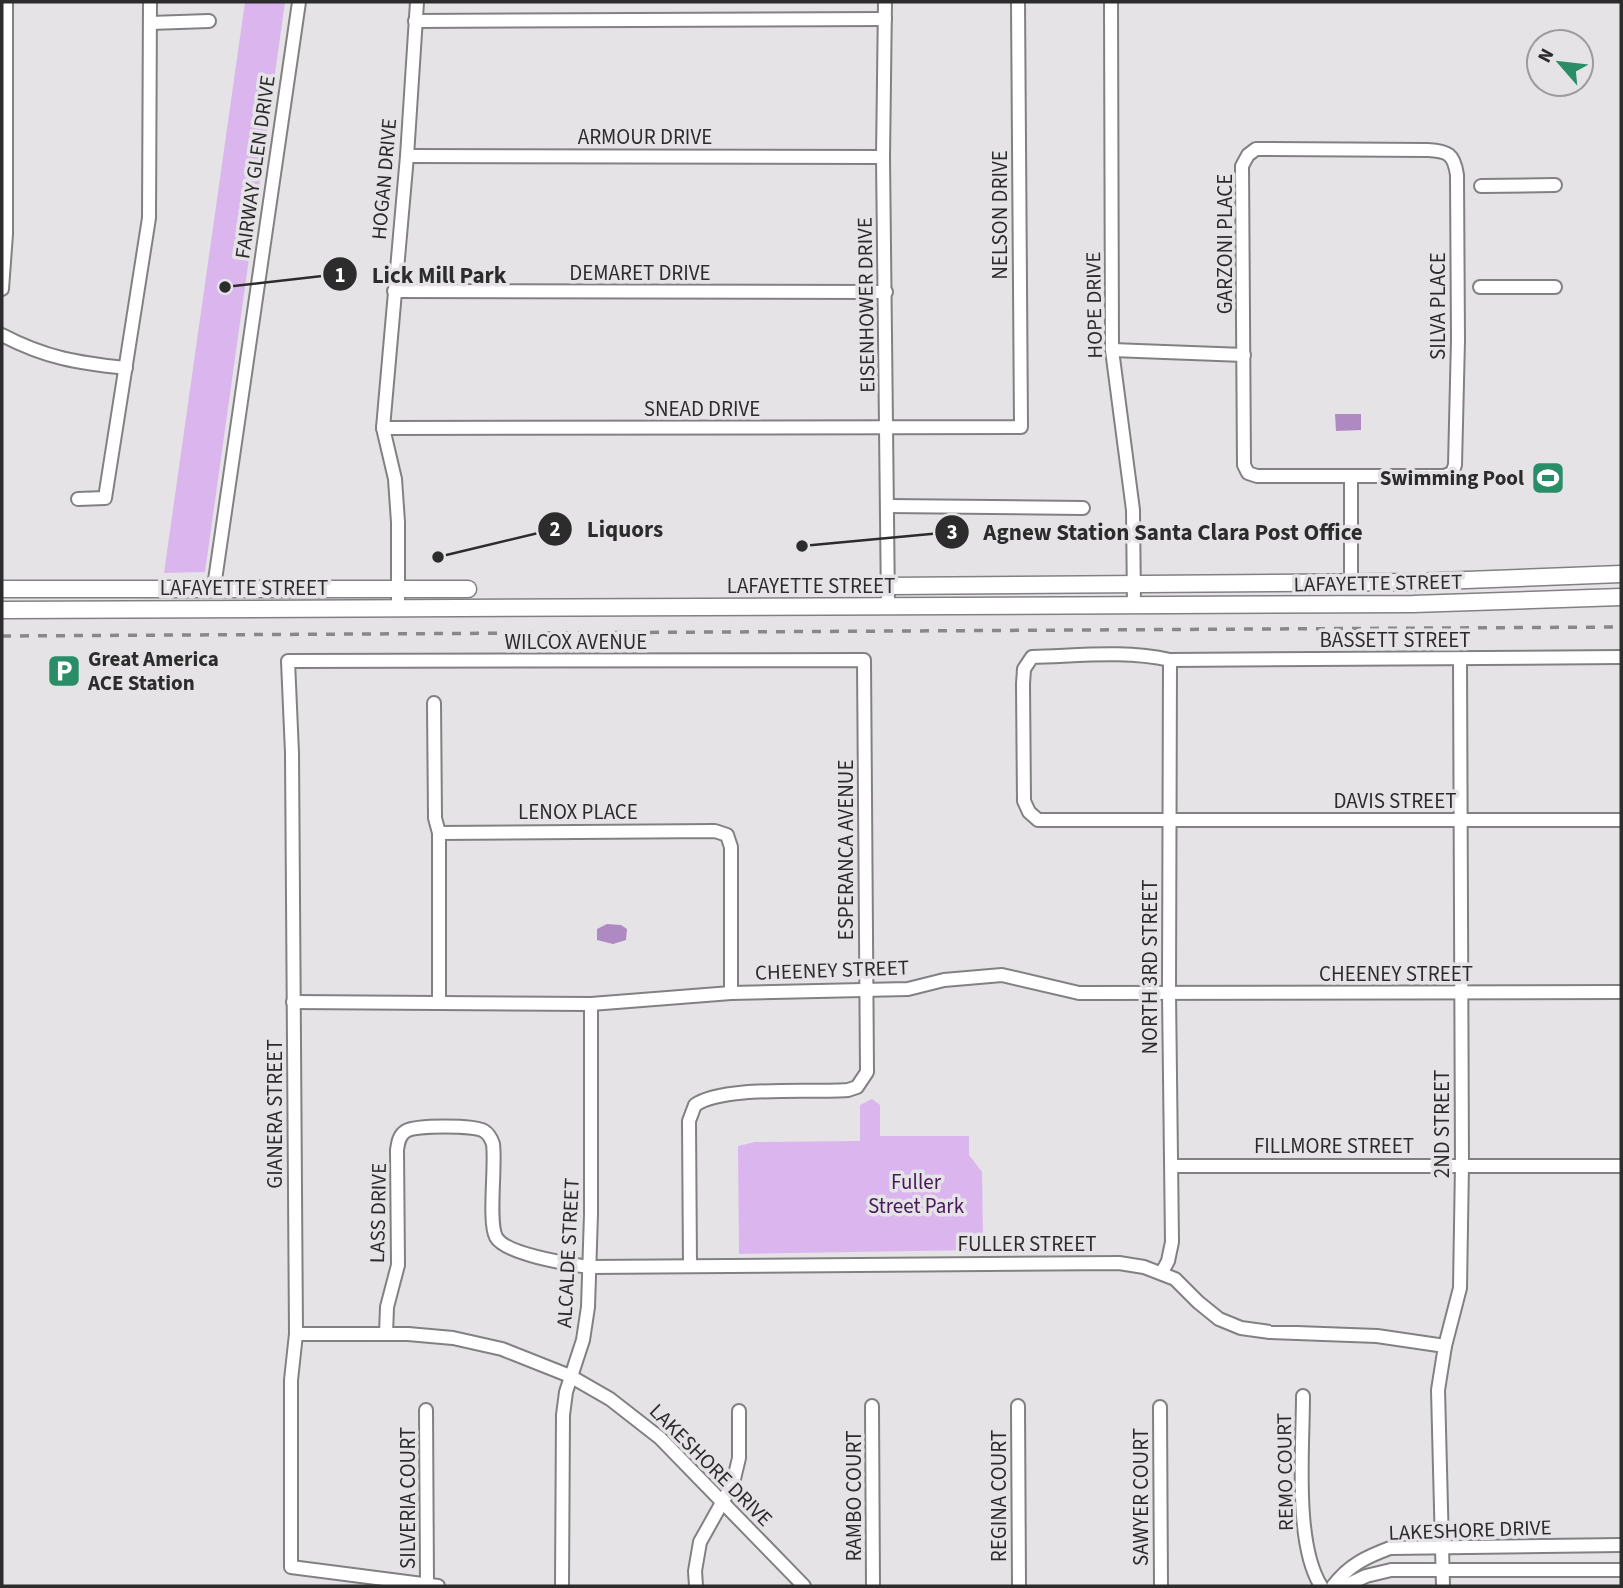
<svg xmlns="http://www.w3.org/2000/svg" width="1623" height="1588" viewBox="0 0 1623 1588" font-family="'Source Sans 3',sans-serif">
	<style>
		.green { fill: #dbb5ee }
		.water { fill: #af89c2 }
		.lines { fill: none; stroke-linecap: round; stroke-linejoin: round }
		.minor-casing { stroke: #828083; stroke-width: 16 }
		.major-casing { stroke: #828083; stroke-width: 19 }
		.minor { stroke: #fff; stroke-width: 12 }
		.major { stroke: #fff; stroke-width: 16 }
		.rail { stroke: #898789; stroke-width: 3.5; stroke-dasharray: 9 9; stroke-linecap: butt }
		.labels { text-anchor: middle; stroke-width: 7; stroke-linejoin: round; paint-order: stroke }
		.street-label { font-size: 21px; fill: #2d2c2d; stroke: #e5e3e6 }
		.poi-label { font-size: 21px; font-weight: bold; fill: #2d2c2d; stroke: #e5e3e6; text-anchor: end }
		.park-label { font-size: 21px; fill: #48185c; stroke: #e5e3e6 }
		.leader { fill: none; stroke: #2d2c2d; stroke-width: 2.5 }
		.callout-dot { fill: #2d2c2d; stroke: #e5e3e6; stroke-width: 2.5 }
		.mark-label { font-size: 21px; text-anchor: middle; font-weight: bold; fill: #fff }
		.callout-label { font-size: 23px; text-anchor: middle; font-weight: bold; fill: #2d2c2d; stroke: #e5e3e6; stroke-width: 7; stroke-linejoin: round; paint-order: stroke }
	</style>
	<rect width="100%" height="100%" fill="#e5e3e6"/>
	<g class="green">
		<path d="M245 2H285L205 572 164 573Z"/>
		<path d="M872 1099 880 1105V1136H969V1155L982 1172 983 1240 976 1250 739 1254 738 1146 755 1142 860 1141V1105Z"/>
	</g>
	<g class="water">
		<path d="M1335 414H1361V430L1336 431Z"/>
		<path d="M1563 468V487H1533L1532 469Z"/>
		<path d="M607 924 621 925 627 929 626 940 613 944 597 940V929Z"/>
	</g>
	<g class="lines">
		<defs>
			<g id="minor">
				<path d="M885 2 883 157 888 607"/>
				<path d="M1111 2 1112 350 1133 510 1134 606"/>
				<path d="M415 21 885 19"/>
				<path d="M150 23 209 21"/>
				<path d="M1256 149 1428 150C1448 151 1454 154 1457 175L1458 340 1455 465 1452 473 1444 476H1257L1248 473 1244 465 1242 166 1248 155Z"/>
				<path d="M407 156 883 157"/>
				<path d="M1481 186 1555 185"/>
				<path d="M1480 287H1555"/>
				<path d="M2 289 6 234V2"/>
				<path d="M394 291 886 292"/>
				<path d="M2 335C46 358 78 363 126 368"/>
				<path d="M1112 350 1244 355"/>
				<path d="M383 428 1021 427 1018 2"/>
				<path d="M1351 477V582"/>
				<path d="M78 499 105 498 149 218 150 2"/>
				<path d="M887 506 1083 508"/>
				<path d="M214 587 299 2"/>
				<path d="M398 609V522L395 479 383 428 407 156 417 2"/>
				<path d="M1621 657 1170 660C1125 650 1077 656 1032 657L1024 669 1023 684 1024 801 1029 812 1038 820H1621"/>
				<path d="M434 703 435 818 439 833"/>
				<path d="M293 1002 591 1004 731 993 908 989 944 980 1002 975 1079 993 1621 992"/>
				<path d="M439 1002V833L715 831 727 835 731 847V993"/>
				<path d="M1172 1166H1621"/>
				<path d="M1162 1272 1168 1261 1172 1242 1169 993 1170 660"/>
				<path d="M296 1334H408L453 1338 502 1349 570 1376 610 1399 660 1438 804 1586"/>
				<path d="M386 1334 387 1307 398 1265 397 1150C398 1143 399 1135 406 1131 416 1125 474 1125 484 1131 489 1134 491 1138 493 1144 496 1166 488 1221 496 1237 505 1254 569 1264 588 1267L1119 1263 1144 1267 1175 1279 1198 1302 1219 1319 1241 1328 1270 1332 1377 1336 1445 1346"/>
				<path d="M1303 1396C1303 1448 1294 1543 1321 1586"/>
				<path d="M872 1406 873 1586"/>
				<path d="M1018 1406 1019 1586"/>
				<path d="M1160 1407 1161 1586"/>
				<path d="M426 1410 427 1585"/>
				<path d="M438 1586 291 1567V1380L296 1334 292 753 288 661 864 660 867 1072 857 1087 848 1090C811 1093 724 1085 695 1105L689 1121 690 1266"/>
				<path d="M562 1586 563 1415 566 1392 583 1340 588 1307 591 1214V1004"/>
				<path d="M696 1586 695 1571 700 1542 733 1483 739 1458V1411"/>
				<path d="M1333 1586C1349 1565 1366 1557 1390 1548L1621 1545"/>
				<path d="M1345 1586 1366 1576 1391 1570H1621"/>
				<path d="M1443 1586 1438 1390 1445 1346 1460 1288 1462 1165 1460 659"/>
			</g>
			<g id="major">
				<path d="M888 586 1413 582 1621 574"/>
				<path d="M2 589H468"/>
				<path d="M2 610 1413 604 1621 597"/>
			</g>
		</defs>
		<use href="#minor" class="minor-casing"/>
		<use href="#major" class="major-casing"/>
		<use href="#minor" class="minor"/>
		<use href="#major" class="major"/>
		<path class="rail" d="M2 636 1621 627"/>
	</g>
	<defs>
		<symbol id="stadium-square" viewBox="-11 -11 22 22"><rect x="-9" y="-9" width="18" height="18" rx="4" fill="#298d68" stroke="#e5e3e6"/><path d="M0-5a6.5 5 0 1 0 0 10a6.5 5 0 1 0 0-10ZM-3.5-1.8h7v3.6h-7Z" fill="#fff"/></symbol>
		<symbol id="parking-square" viewBox="-11 -11 22 22"><rect x="-9" y="-9" width="18" height="18" rx="4" fill="#298d68" stroke="#e5e3e6"/><path d="M-3.5-5.5H1a3.5 3.5 0 0 1 0 7H-1V5.5H-3.5ZM-1-3.4V-.6H.8a1.4 1.4 0 0 0 0-2.8Z" fill="#fff"/></symbol>
	</defs>
	<g fill-rule="evenodd">
		<use href="#stadium-square" x="1529" y="459" width="38" height="38"/>
		<use href="#parking-square" x="45" y="652" width="38" height="38"/>
	</g>
	<g class="labels">
		<g class="street-label">
			<text x="645" y="144">ARMOUR DRIVE</text>
			<text transform="translate(255 167) rotate(-82)" y="7">FAIRWAY GLEN DRIVE</text>
			<text transform="translate(384 179) rotate(-85)" y="7">HOGAN DRIVE</text>
			<text transform="translate(1000 215) rotate(-90)" y="7">NELSON DRIVE</text>
			<text transform="translate(1225 244) rotate(-90)" y="7">GARZONI PLACE</text>
			<text x="640" y="280">DEMARET DRIVE</text>
			<text transform="translate(866 305) rotate(-91)" y="7">EISENHOWER DRIVE</text>
			<text transform="translate(1094 305) rotate(-91)" y="7">HOPE DRIVE</text>
			<text transform="translate(1438 306) rotate(-90)" y="7">SILVA PLACE</text>
			<text x="702" y="416">SNEAD DRIVE</text>
			<text transform="translate(1378 583) rotate(-1)" y="7">LAFAYETTE STREET</text>
			<text x="811" y="593">LAFAYETTE STREET</text>
			<text x="244" y="595">LAFAYETTE STREET</text>
			<text x="1395" y="647">BASSETT STREET</text>
			<text x="576" y="649">WILCOX AVENUE</text>
			<text x="1395" y="808">DAVIS STREET</text>
			<text x="578" y="819">LENOX PLACE</text>
			<text transform="translate(846 850) rotate(-90)" y="7">ESPERANCA AVENUE</text>
			<text transform="translate(1150 967) rotate(-90)" y="7">NORTH 3RD STREET</text>
			<text transform="translate(832 970) rotate(-2)" y="7">CHEENEY STREET</text>
			<text x="1396" y="981">CHEENEY STREET</text>
			<text transform="translate(275 1114) rotate(-90)" y="7">GIANERA STREET</text>
			<text transform="translate(1442 1124) rotate(-90)" y="7">2ND STREET</text>
			<text x="1334" y="1153">FILLMORE STREET</text>
			<text transform="translate(378 1213) rotate(-89)" y="7">LASS DRIVE</text>
			<text x="1027" y="1251">FULLER STREET</text>
			<text transform="translate(568 1253) rotate(-87)" y="7">ALCALDE STREET</text>
			<text transform="translate(711 1465) rotate(45)" y="7">LAKESHORE DRIVE</text>
			<text transform="translate(1285 1472) rotate(-91)" y="7">REMO COURT</text>
			<text transform="translate(854 1496) rotate(-90)" y="7">RAMBO COURT</text>
			<text transform="translate(999 1496) rotate(-90)" y="7">REGINA COURT</text>
			<text transform="translate(1141 1497) rotate(-90)" y="7">SAWYER COURT</text>
			<text transform="translate(408 1498) rotate(-90)" y="7">SILVERIA COURT</text>
			<text transform="translate(1470 1530) rotate(-2)" y="7">LAKESHORE DRIVE</text>
		</g>
		<g class="poi-label">
			<text x="1524" y="485">Swimming Pool</text>
			<text x="88" y="666" text-anchor="start">Great America<tspan x="88" dy="24">ACE Station</tspan></text>
		</g>
		<g class="park-label">
			<text x="916" y="1189">Fuller<tspan x="916" dy="24">Street Park</tspan></text>
		</g>
	</g>
	<path class="leader" d="M225 287L340 274M438 557L555 529M802 546L952 532"/>
	<g class="callout-dot">
		<circle cx="225" cy="287" r="7"/>
		<circle cx="438" cy="557" r="7"/>
		<circle cx="802" cy="546" r="7"/>
		<circle cx="340" cy="274" r="18"/>
		<circle cx="555" cy="529" r="18"/>
		<circle cx="952" cy="532" r="18"/>
	</g>
	<g class="mark-label">
		<text x="340" y="282">1</text>
		<text x="555" y="536">2</text>
		<text x="952" y="539">3</text>
	</g>
	<g class="callout-label">
		<text x="439" y="283">Lick Mill Park</text>
		<text x="625" y="537">Liquors</text>
		<text x="1173" y="540">Agnew Station Santa Clara Post Office</text>
	</g>
	<rect width="1623" height="1588" fill="none" stroke="#2d2c2d" stroke-width="7"/>
	<g transform="translate(1560 63) rotate(298)"><circle r="33" fill="#e5e3e6" stroke="#9b9a9c" stroke-width="2"/>
	<path d="M0-5L12 26L0 18L-12 26Z" fill="#298d68"/>
	<text y="-10" font-size="19" font-weight="bold" text-anchor="middle" fill="#2d2c2d">N</text>
	</g>
</svg>
